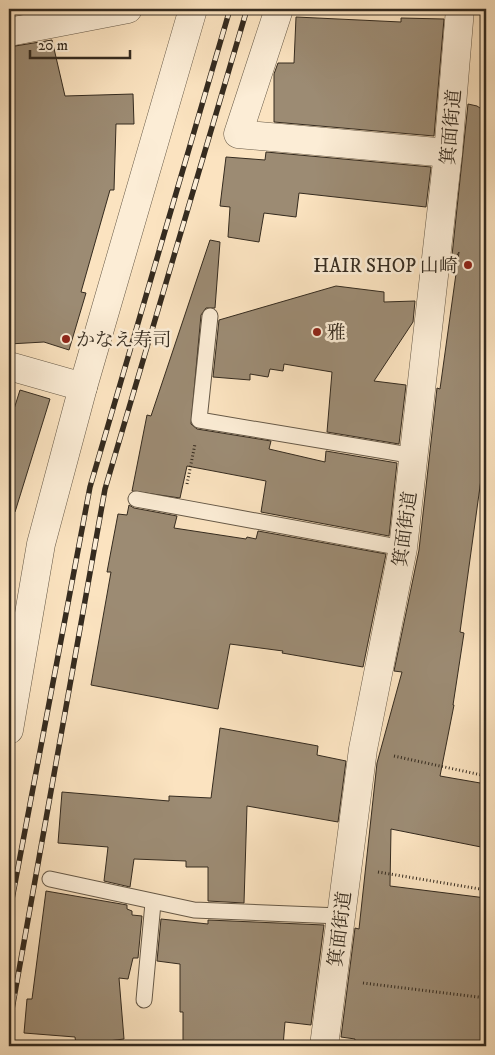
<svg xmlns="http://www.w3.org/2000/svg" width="495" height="1055" viewBox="0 0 495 1055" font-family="'IM FELL DW Pica','Noto Serif JP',serif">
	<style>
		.building { fill: #9c8b73; stroke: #352b1f }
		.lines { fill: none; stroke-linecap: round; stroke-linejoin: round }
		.service-casing { stroke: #665947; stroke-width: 17 }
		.minor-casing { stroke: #665947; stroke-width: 29 }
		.tertiary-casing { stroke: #665947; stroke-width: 29 }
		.path { stroke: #352b1f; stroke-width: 3; stroke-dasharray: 1 2.5; stroke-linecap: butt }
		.service { stroke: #fcedd6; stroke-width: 15 }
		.minor { stroke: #fcedd6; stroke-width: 28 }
		.tertiary { stroke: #fcedd6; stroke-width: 28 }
		.rail-casing { stroke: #352b1f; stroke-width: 5.5 }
		.rail { stroke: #fcedd6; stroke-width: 4; stroke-dasharray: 11; stroke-linecap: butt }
		.poi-dot { fill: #8f2418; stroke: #fcedd6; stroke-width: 2 }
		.labels { text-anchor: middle; stroke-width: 5; stroke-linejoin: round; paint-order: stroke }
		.street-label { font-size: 19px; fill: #352b1f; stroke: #fcedd6 }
		.poi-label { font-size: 19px; fill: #352b1f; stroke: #fcedd6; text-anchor: start }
	</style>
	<rect width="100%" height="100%" fill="#fbe3c0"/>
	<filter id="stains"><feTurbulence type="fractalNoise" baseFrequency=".004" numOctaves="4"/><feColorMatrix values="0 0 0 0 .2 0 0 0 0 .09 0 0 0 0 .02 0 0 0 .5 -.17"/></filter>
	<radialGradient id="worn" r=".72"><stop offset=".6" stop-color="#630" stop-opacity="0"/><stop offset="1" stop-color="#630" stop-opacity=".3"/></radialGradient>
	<g class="building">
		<path d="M296 17 401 22V18L444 19 434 136 274 122V74L278 63H294Z"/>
		<path d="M52 40 65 96 133 94 134 124H116L114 190H110L81 292 86 293 69 350 44 342 9 344V47Z"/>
		<path d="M468 104 477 106 486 112V443L460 632 464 633 453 705H454L440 776 486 784V848L391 829 390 886 486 898V1046H354L355 1039 341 1037 355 928 359 929 377 763 402 672 394 671 419 550 437 388 440 389 459 252 451 265Z"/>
		<path d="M266 152 431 167 426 207 299 193 296 217 264 213 259 242 228 237 230 207 220 206 226 157 265 160Z"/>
		<path d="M210 240 220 242 215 308H206L201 315 191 424 197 429 271 441 269 449 325 462 326 451 397 463 389 536 261 512 266 481 187 466 180 498 132 491 147 415 151 416Z"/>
		<path d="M336 286 384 292V302L415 301 413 322 374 381 406 385 399 444 327 432 332 372 284 364 283 371 270 369 268 377 250 374V380L213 377 219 320Z"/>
		<path d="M20 390 50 399 15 512H9V425Z"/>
		<path d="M129 505 134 508 177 516 174 528 246 539 247 537 256 539 258 531 386 554 363 667 282 653 283 651 230 644 218 709 91 685 111 572H107L118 514 127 515Z"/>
		<path d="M220 728 318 746 317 755 346 761 338 822 247 806 244 903 208 901V867H186V861L134 859 130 887 104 881 108 847 58 843 62 792 169 801V796L211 798Z"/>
		<path d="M46 891 127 905V909L132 911V915L142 916 138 958H133L128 979 119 978 124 1039 76 1045 75 1037 24 1033 27 999H32Z"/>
		<path d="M161 919 208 924V920L324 925 311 1025 285 1022 283 1046H183V1012H180V964L157 961Z"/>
	</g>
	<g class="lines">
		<defs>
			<g id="service">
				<path d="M210 316 199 420 415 456"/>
				<path d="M136 499 403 548"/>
				<path d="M50 879 194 910 340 916"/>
				<path d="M144 1000 153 903"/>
			</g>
			<g id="minor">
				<path d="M279 9 238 134 448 153"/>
				<path d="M9 32 128 9"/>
				<path d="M9 366 83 387"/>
				<path d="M324 1046 363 749 403 548 448 153 460 9"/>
			</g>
			<path id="tertiary" d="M9 730 41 544 83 387 193 9"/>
		</defs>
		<use href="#service" class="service-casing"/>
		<use href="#minor" class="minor-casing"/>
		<use href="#tertiary" class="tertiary-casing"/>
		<g class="path">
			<path d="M187 484 195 444"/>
			<path d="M394 756 486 776"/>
			<path d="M378 872 486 890"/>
			<path d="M363 983 486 998"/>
		</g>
		<use href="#service" class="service"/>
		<use href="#minor" class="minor"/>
		<use href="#tertiary" class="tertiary"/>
		<defs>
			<g id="rail">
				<path d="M9 915 90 487 230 9"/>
				<path d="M9 1026 105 489 247 9"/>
			</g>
		</defs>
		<use href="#rail" class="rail-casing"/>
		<use href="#rail" class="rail"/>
	</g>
	<g class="poi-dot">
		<circle cx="468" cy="265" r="5"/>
		<circle cx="317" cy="332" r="5"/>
		<circle cx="66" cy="339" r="5"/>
	</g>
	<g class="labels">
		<g class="street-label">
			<text transform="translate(450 127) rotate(-85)" y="7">箕面街道</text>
			<text transform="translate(404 529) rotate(-82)" y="7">箕面街道</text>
			<text transform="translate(339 929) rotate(-83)" y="7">箕面街道</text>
		</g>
		<g class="poi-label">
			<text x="458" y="272" text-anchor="end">HAIR SHOP 山崎</text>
			<text x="327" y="339">雅</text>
			<text x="76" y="346">かなえ寿司</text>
		</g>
	</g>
	<rect width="495" height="1055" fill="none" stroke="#fbe3c0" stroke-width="30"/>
	<rect x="10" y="10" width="475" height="1035" fill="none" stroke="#352b1f" stroke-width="2.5"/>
	<rect x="15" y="15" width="465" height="1025" fill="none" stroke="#352b1f"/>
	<path d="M30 50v8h100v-8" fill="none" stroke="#352b1f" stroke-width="2.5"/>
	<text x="38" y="50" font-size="15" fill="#352b1f" stroke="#fcedd6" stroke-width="4" paint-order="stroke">20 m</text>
	<rect width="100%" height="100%" filter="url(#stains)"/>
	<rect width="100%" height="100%" fill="url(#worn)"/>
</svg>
